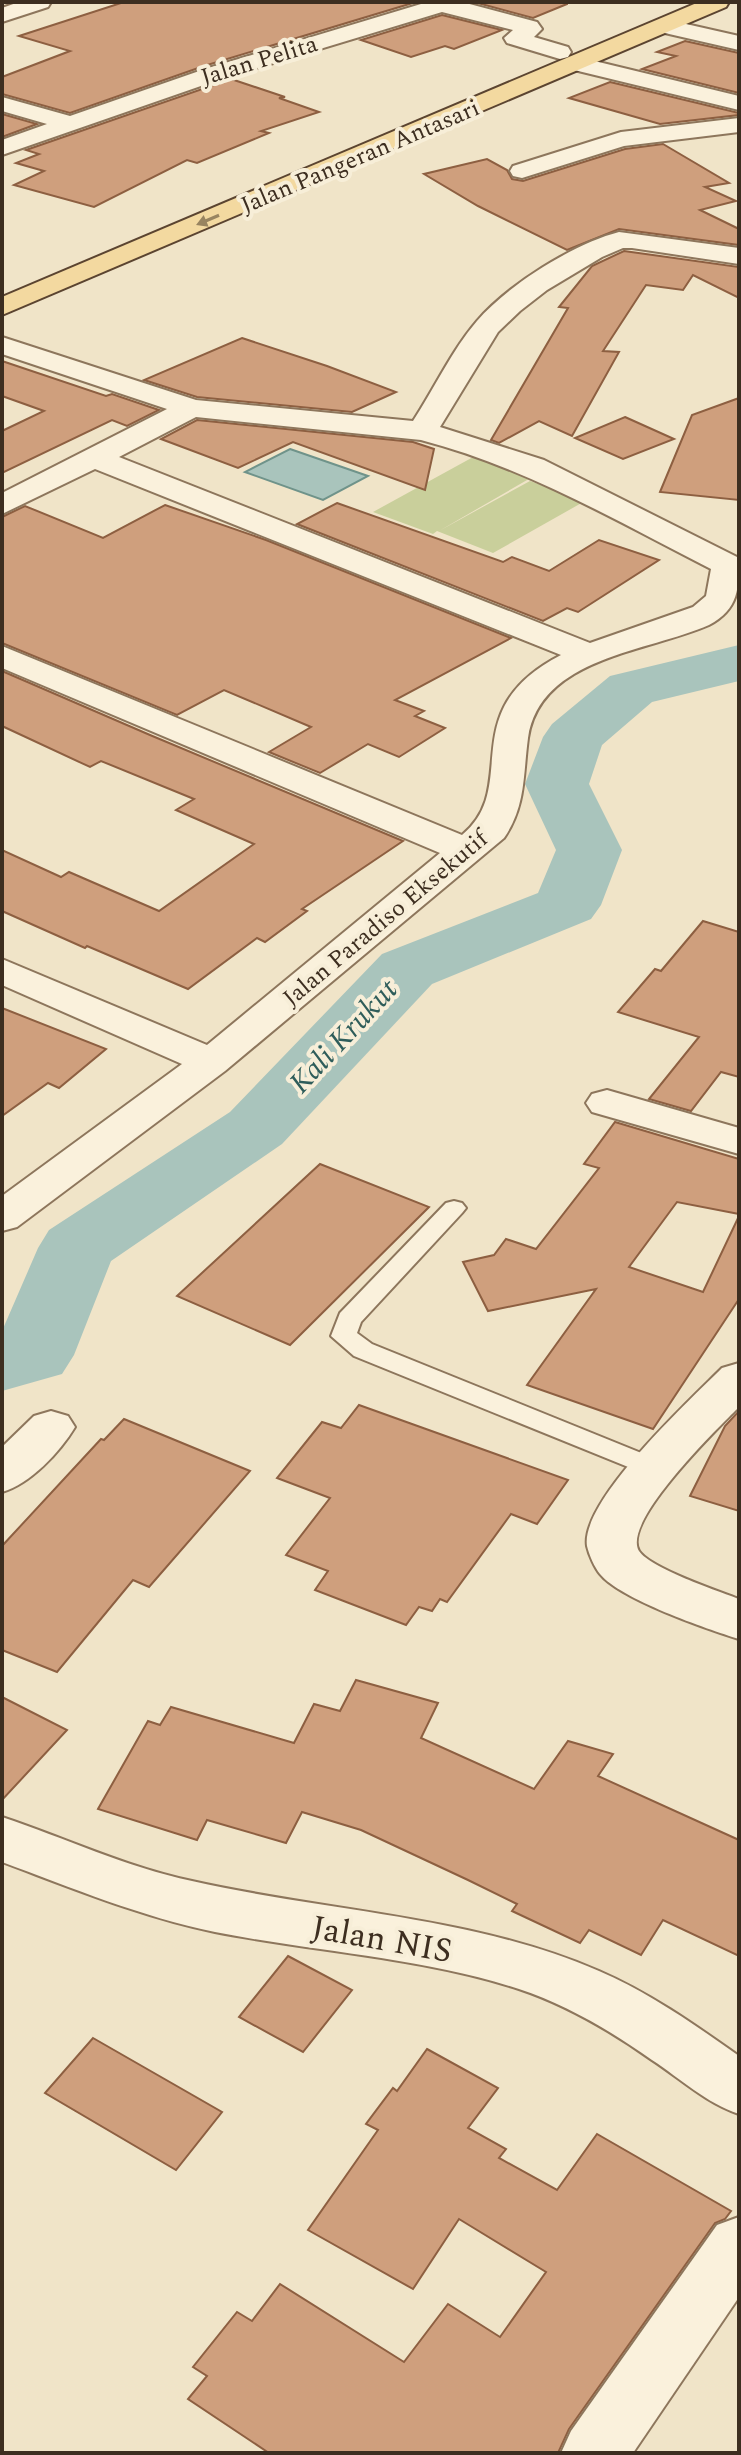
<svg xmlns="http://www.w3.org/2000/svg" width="741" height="2455" viewBox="0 0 741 2455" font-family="Spectral,serif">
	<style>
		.green { fill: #c9cf9b }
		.water { fill: #a9c4bc; stroke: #6f938a; stroke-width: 2 }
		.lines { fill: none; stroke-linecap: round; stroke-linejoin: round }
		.river { fill: #a9c4bc; fill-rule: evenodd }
		.building { fill: #cf9f7d; stroke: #8d5f41; stroke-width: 2 }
		.lane-casing { stroke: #8d765c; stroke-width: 4 }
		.street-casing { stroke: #8d765c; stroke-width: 4 }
		.primary-casing { stroke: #5b4430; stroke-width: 4 }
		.lane { fill: #faf1dc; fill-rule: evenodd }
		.street { fill: #faf1dc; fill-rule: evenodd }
		.primary { fill: #f3d9a0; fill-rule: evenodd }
		.oneway { fill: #988460 }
		.labels { text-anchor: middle; stroke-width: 8; stroke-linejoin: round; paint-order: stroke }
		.far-street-label { font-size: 24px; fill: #3d2e20; stroke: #f7eed8 }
		.water-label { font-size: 30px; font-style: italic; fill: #2f5d5a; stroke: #f7eed8 }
		.near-street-label { font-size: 34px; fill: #3d2e20; stroke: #f7eed8 }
	</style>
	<rect width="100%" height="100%" fill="#f0e4c8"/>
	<path class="green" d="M475 456 534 476 439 531 530 481 585 501 493 553 437 531 433 534 373 512Z"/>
	<path class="water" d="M290 449 368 476 323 500 245 472Z"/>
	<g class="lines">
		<path class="river" d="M739 645V681L652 702 602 745 589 784 622 850 601 905 591 919 432 984 282 1144 111 1261 74 1355 62 1374 2 1391V1331L38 1248 49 1230 230 1112 382 954 538 893 556 850 525 784 543 737 552 724 610 676Z"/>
	</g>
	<g class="building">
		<path d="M124 2H416L204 66 70 113 2 94V77L70 51 19 36Z"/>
		<path d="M474 2H567V4L533 18Z"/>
		<path d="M442 15 502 30 454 49 445 46 411 57 361 40Z"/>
		<path d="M685 41 739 53V93L642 69 676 56 657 52Z"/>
		<path d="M231 79 285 97 279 98 319 112 261 131 269 133 197 163 187 160 94 207 14 185 44 171 16 163 39 154 26 150Z"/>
		<path d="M610 82 739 113V115L660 124 569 98Z"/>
		<path d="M2 114 37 124 2 137Z"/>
		<path d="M663 144 729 183 705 187 736 201 700 210 739 229V245L619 229 567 250 478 206 424 174 487 159 507 170 512 179 523 181 625 149Z"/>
		<path d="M624 251 739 267V298L693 275 683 290 646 285 603 351 619 352 572 436 539 421 499 443 491 440 568 308 559 307 592 266Z"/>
		<path d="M242 338 327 366 396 392 352 412 197 397 144 380Z"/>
		<path d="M2 361 106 396 112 394 159 410 127 426 112 420 2 473V431L44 411 2 396Z"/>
		<path d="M739 398V500L660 492 692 415Z"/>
		<path d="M625 417 674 439 623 459 575 438Z"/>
		<path d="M197 420 413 442 434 449 425 490 293 442 238 468 161 439Z"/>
		<path d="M337 503 503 562 512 557 549 571 599 540 659 560 578 612 567 608 543 621 297 524Z"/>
		<path d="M165 505 266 540 511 638 395 700 424 711 415 716 445 728 399 757 368 744 320 773 269 752 311 727 224 690 177 715 2 643V517L25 506 103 538Z"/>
		<path d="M2 671 150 735 403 841 302 909 307 911 265 942 257 938 188 989 87 946 85 948 2 911V850L61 877 69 872 159 911 254 844 176 810 194 799 101 761 90 767 2 726Z"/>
		<path d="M703 921 739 932V1077L721 1072 691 1111 649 1099 699 1037 618 1012 655 969 661 971Z"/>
		<path d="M2 1008 106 1049 59 1088 48 1083 2 1116Z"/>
		<path d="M615 1122 739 1159V1214L677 1202 629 1267 703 1292 739 1216V1299L653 1429 527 1385 596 1289 488 1311 463 1262 494 1255 506 1239 536 1249 599 1168 584 1164Z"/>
		<path d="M320 1164 429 1207 290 1345 177 1296Z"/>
		<path d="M359 1405 568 1480 537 1524 511 1514 447 1602 440 1599 432 1611 419 1607 406 1625 315 1590 328 1571 286 1555 330 1498 277 1478 322 1422 341 1428Z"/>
		<path d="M739 1411V1511L690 1496 725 1426Z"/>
		<path d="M124 1419 250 1471 149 1587 133 1580 57 1672 2 1650V1546L101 1439 104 1440Z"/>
		<path d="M356 1680 438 1703 421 1738 534 1789 568 1741 613 1754 598 1776 739 1840V1956L663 1920 641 1955 589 1930 580 1943 512 1911 517 1904 468 1880 361 1830 302 1812 286 1843 207 1820 197 1840 98 1809 148 1721 160 1725 171 1707 294 1743 314 1704 340 1711Z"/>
		<path d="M2 1697 67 1730 2 1800Z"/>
		<path d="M288 1956 352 1990 303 2052 239 2017Z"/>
		<path d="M93 2038 222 2112 176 2170 45 2093Z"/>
		<path d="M427 2049 498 2088 468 2128 506 2149 499 2158 557 2190 597 2134 731 2211 725 2219 715 2223 569 2429 558 2453H269L188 2399 207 2376 193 2367 237 2312 252 2321 280 2284 404 2362 448 2304 500 2337 546 2272 459 2219 413 2289 308 2230 378 2130 366 2124 393 2088 397 2091Z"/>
	</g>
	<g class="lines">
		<defs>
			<path id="lane" d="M454 1201 462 1203 466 1208 462 1213 361 1322 357 1333 372 1344 661 1461 665 1467 661 1473 652 1476 643 1473 354 1356 331 1336 340 1313 446 1203Z"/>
			<g id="street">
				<path d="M19 2H51L48 7 2 22V8Z"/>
				<path d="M419 2H462L537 22 542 29 534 37 568 47 571 52 568 57 560 59 507 43 504 38 513 30 442 12 221 79 2 155V140L47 124 2 111V97L70 116 205 69 421 4Z"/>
				<path d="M664 19 739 36V50L656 31 653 26Z"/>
				<path d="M578 57 739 96V110L570 69 567 64 570 59Z"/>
				<path d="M739 118V132L624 146 522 178 513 176 510 171 513 166 621 132Z"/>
				<path d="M619 232 739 248V264L632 248H623L602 257 547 290 520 311 498 332 440 427 544 460 739 558C739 588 739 609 709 625 648 652 540 657 528 738 523 775 526 806 504 838L225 1071 17 1227 2 1231V1196L182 1064 2 985V959L207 1045 440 853 2 668V646L462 835C522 786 452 711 561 655L95 469 2 514V493L167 409 2 354V337L196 400 413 421C434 389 452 350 477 321 508 285 573 244 619 232ZM196 417 421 440C525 467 617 521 711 569L706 596 693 607 590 643 119 457Z"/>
				<path d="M607 1090 739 1128V1154L592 1112 586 1103 592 1094Z"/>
				<path d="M739 1363V1407C719 1427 621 1522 639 1551 650 1568 718 1591 739 1599V1639C707 1629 620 1599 600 1574 595 1568 589 1555 587 1546 580 1501 691 1399 722 1368Z"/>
				<path d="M51 1411 68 1416 75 1427C60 1452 30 1484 2 1492V1447L34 1416Z"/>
				<path d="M2 1817C65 1838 126 1867 192 1881 328 1912 469 1915 599 1971 650 1993 695 2025 739 2056V2114C706 2103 681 2079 652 2060 611 2031 567 2005 519 1989 420 1957 316 1952 215 1932 142 1917 72 1888 2 1862Z"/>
				<path d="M739 2217V2297L633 2453H561L571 2431 717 2225Z"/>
			</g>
			<path id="primary" d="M699 2H729L726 7 2 315V297Z"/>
		</defs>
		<use href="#lane" class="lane-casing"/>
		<use href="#street" class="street-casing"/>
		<use href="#primary" class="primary-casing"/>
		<use href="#lane" class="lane"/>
		<use href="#street" class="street"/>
		<use href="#primary" class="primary"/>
	</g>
	<defs><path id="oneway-solid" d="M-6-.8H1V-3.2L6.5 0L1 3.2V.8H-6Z" transform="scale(2)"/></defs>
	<use class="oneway" href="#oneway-solid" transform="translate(208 220) rotate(157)"/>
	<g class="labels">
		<g class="far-street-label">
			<text transform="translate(259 60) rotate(-17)" y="8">Jalan Pelita</text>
			<text transform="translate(360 156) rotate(-23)" y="8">Jalan Pangeran Antasari</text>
			<text transform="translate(385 918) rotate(-40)" y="8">Jalan Paradiso Eksekutif</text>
		</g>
		<g class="water-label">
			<text transform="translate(343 1036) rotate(-47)" y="10">Kali Krukut</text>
		</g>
		<g class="near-street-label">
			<text transform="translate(382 1938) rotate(10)" y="12">Jalan NIS</text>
		</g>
	</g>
	<rect width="741" height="2455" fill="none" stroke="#3d2e20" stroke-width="8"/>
</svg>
